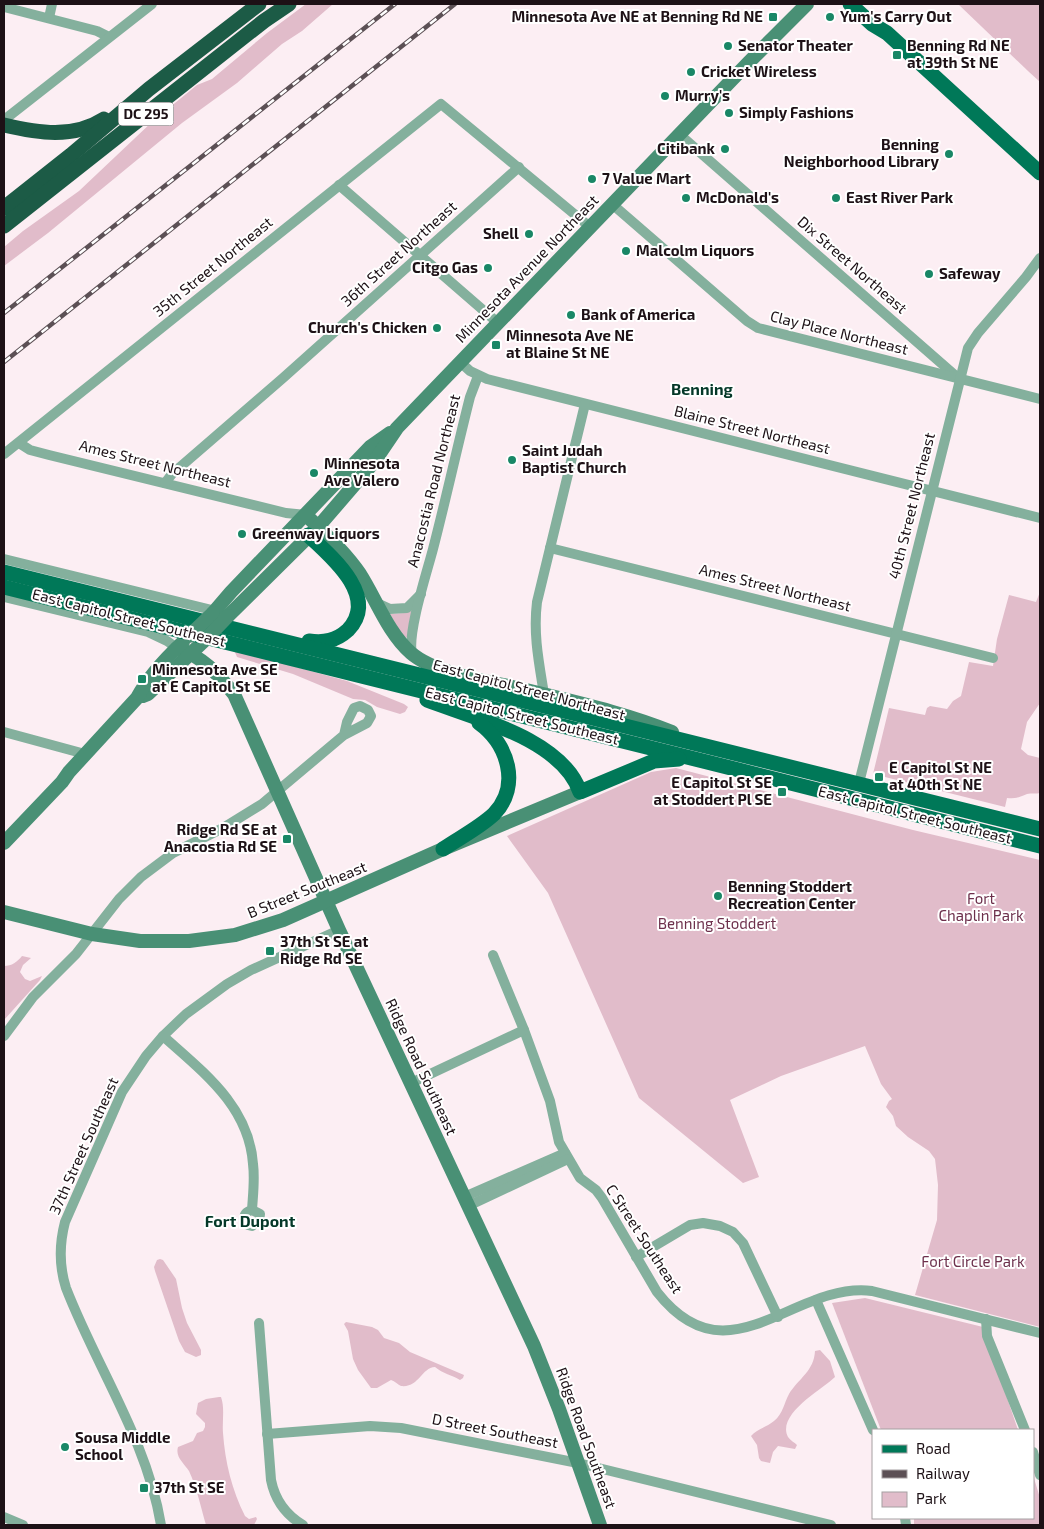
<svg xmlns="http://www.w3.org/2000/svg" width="1044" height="1529" viewBox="0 0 1044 1529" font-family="'Exo 2',sans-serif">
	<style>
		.green { fill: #e1bcca }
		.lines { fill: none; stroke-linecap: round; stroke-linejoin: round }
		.street { stroke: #84b09d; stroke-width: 10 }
		.secondary { stroke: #499075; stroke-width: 14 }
		.primary { stroke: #007858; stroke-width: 15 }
		.highway { stroke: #1c5b46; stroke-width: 15 }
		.rail-casing { stroke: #5c5055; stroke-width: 4.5 }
		.rail { stroke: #fff; stroke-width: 2.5; stroke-dasharray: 8; stroke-linecap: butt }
		.secondary-bridge { stroke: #499075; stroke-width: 14 }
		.poi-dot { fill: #198766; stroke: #fff; stroke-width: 2 }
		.labels { text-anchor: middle; stroke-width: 4; stroke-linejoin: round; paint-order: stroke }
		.shield { fill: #fff; stroke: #61585c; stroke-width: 1 }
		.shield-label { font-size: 14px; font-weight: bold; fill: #1d1116 }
		.poi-label { font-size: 15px; font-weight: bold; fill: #1d1116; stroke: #fff; text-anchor: start }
		.street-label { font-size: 15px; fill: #1d1116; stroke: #fff }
		.park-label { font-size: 15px; fill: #6d304c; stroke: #fff }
		.neighbourhood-label { font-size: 16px; font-weight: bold; fill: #043828; stroke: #fff }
	</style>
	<rect width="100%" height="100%" fill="#fceef3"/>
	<g class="green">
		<path d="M306 4H333L302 31 282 44 237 83 182 123 48 233 4 266V247L23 231 79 191 153 121 197 85 212 79 267 33Z"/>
		<path d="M958 4H1040V82L1028 71Z"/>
		<path d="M1040 592V703L1027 722 1021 749 1028 755 1040 758V793C1037 794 1031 793 1027 794 1020 797 1016 799 1007 798L1005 807 873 774 889 708 925 715 927 708 930 706 947 709 953 701 961 696 969 662 993 666 997 639 1009 595 1036 602Z"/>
		<path d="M415 607 408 637 405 638 403 637 390 614 404 613Z"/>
		<path d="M234 650 347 681 404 704 408 707 405 712 400 714 377 707 365 700 353 699 293 674 237 657Z"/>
		<path d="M676 768 913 830 1040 860V1327L915 1295 937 1220 938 1185 935 1159 929 1151 908 1137 896 1126 893 1116 886 1107 889 1101 892 1099 881 1084 865 1046 781 1076 730 1100 759 1177 743 1183 639 1098 548 893 507 836 651 772Z"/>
		<path d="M22 956 31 958 23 965 20 972 25 979 30 981 42 976 40 980 4 1020V966C12 966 17 962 22 956Z"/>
		<path d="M160 1259 163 1260 176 1279 182 1308 187 1323 201 1350V1355L196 1357 185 1352 179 1341 155 1271 154 1267 157 1260Z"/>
		<path d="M865 1298 983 1327 1018 1430H881L832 1303Z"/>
		<path d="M346 1322 372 1327 378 1330 384 1338 399 1343 410 1352 464 1375 463 1378 460 1380C452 1375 443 1374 435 1367 421 1368 419 1388 401 1386 398 1385 395 1381 391 1380L377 1388H371L358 1370 353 1359 348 1331 344 1324Z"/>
		<path d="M820 1350 830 1361 835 1377C823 1389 776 1414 788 1437 790 1440 795 1443 797 1445L795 1449 778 1446 773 1452 770 1463 761 1461 759 1458 757 1445 751 1436C757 1429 767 1427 774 1421 783 1414 784 1403 789 1394 799 1378 814 1371 815 1351Z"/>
		<path d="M219 1397H221C225 1408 222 1422 223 1433 225 1462 232 1490 245 1516L249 1519 256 1517 257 1519 254 1525H206C201 1508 197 1488 189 1471 184 1463 175 1457 178 1447L193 1441 197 1433 203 1431 205 1427V1423L196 1414 198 1403 206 1399Z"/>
		<path d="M1033 1475 1040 1498V1525H914V1518H1033Z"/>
	</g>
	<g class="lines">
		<g class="street">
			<path d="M4 7 97 31 109 37"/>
			<path d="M49 18 52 4"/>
			<path d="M4 120 152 4"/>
			<path d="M679 134 957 377"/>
			<path d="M339 185 498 323"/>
			<path d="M612 204 747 321 758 328 1040 399"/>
			<path d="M460 362 470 371 487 379 1040 518"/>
			<path d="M19 443 30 450 49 455 286 513 306 515"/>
			<path d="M4 454 441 104 590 227"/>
			<path d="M165 483 172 474 283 378 519 167"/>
			<path d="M550 548 993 658"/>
			<path d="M4 559 216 611"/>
			<path d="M4 597 148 632 167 641 177 648"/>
			<path d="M377 603 390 609 407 608 421 594"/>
			<path d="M412 654C407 633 427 572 433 549 446 499 457 448 470 397L478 376"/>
			<path d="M544 694C539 663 533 634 537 602L585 404"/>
			<path d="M4 732 85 754"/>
			<path d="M859 783 968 348 978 333 1026 277 1040 258"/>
			<path d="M493 955 524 1030 550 1101 559 1142 580 1178 596 1190 602 1198 657 1292C729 1384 793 1281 872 1291L1040 1333"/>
			<path d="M4 1036 33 997 76 954 119 899 141 877 173 853 223 828 262 804 344 735 367 723 371 716 368 710 360 706 354 708 347 722 344 735"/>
			<path d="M163 1036C203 1072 249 1106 253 1164 255 1179 253 1194 252 1210L260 1214 259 1221 252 1226 248 1225 244 1220C244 1214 246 1212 252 1210"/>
			<path d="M411 1083 524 1030"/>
			<path d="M464 1197 565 1153"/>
			<path d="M468 1206 568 1159"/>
			<path d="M636 1257 690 1225 703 1223 720 1226 733 1232 743 1243 778 1317"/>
			<path d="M816 1300 873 1430"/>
			<path d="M986 1319 987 1336 1025 1430"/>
			<path d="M259 1323 271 1480C275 1500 286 1515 303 1525"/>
			<path d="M267 1434 370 1426 401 1428 578 1463 831 1525"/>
			<path d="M1033 1452 1040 1475"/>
			<path d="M4 1517 23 1525"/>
			<path d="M905 1518 906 1525"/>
			<path d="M161 1525C147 1440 97 1368 66 1288 59 1266 59 1245 65 1222L122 1092 146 1056 163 1036 186 1014 227 984 251 970 339 930"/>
		</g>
		<g class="secondary">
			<path d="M306 515C324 533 345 552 360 574 376 599 388 633 411 653 435 674 491 682 522 689 574 702 622 712 672 732"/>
			<path d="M213 613 231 592 370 447 390 433"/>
			<path d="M228 616 318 527 374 462 397 428 749 62 807 4"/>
			<path d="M177 648C203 657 217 673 234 694L339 930 534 1346 559 1409 600 1525"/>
			<path d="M143 696 148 694 205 640"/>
			<path d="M4 843 62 782 69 772 137 698C148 677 166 658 183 642"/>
			<path d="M4 912 92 934 140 941H189L235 935 283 920 443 849 580 792"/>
		</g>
		<g class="primary">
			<path d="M850 4 872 24 887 33 1040 173"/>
			<path d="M308 535C331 556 380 597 348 630 336 641 324 643 309 641"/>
			<path d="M4 572 1040 829"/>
			<path d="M4 587 707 762 1040 846"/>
			<path d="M427 700C474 718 562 739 580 792L654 761 679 759"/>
			<path d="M443 849C459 838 479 828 494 814 521 786 508 744 479 723"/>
		</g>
		<g class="highway">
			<path d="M4 125C38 133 73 139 104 119"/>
			<path d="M4 208 71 155 149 89 259 4"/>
			<path d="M4 226 264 21 289 4"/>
		</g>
		<defs>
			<g id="rail">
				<path d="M4 313 395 4"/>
				<path d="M4 362 455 4"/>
			</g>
		</defs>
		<use href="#rail" class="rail-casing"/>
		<use href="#rail" class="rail"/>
		<g class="secondary-bridge">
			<path d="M189 636 213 613"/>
			<path d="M205 640 228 616"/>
		</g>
	</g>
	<g class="poi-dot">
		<rect x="768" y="12" width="10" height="10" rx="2.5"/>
		<circle cx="830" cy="17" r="5"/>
		<circle cx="728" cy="46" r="5"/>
		<rect x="892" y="50" width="10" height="10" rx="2.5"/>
		<circle cx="691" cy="72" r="5"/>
		<circle cx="665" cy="96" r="5"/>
		<circle cx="729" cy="113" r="5"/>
		<circle cx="725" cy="149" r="5"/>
		<circle cx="949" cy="154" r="5"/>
		<circle cx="592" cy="179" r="5"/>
		<circle cx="686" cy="198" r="5"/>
		<circle cx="836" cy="198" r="5"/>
		<circle cx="529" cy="234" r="5"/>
		<circle cx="626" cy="251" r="5"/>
		<circle cx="488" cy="268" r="5"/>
		<circle cx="929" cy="274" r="5"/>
		<circle cx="571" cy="315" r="5"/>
		<circle cx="437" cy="328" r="5"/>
		<rect x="491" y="340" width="10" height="10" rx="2.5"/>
		<circle cx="512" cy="460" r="5"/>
		<circle cx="314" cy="473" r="5"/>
		<circle cx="242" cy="534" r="5"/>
		<rect x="137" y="674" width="10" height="10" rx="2.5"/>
		<rect x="874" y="772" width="10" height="10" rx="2.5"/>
		<rect x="777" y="787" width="10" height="10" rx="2.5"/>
		<rect x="282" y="834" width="10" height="10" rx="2.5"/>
		<circle cx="718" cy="896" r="5"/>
		<rect x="265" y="946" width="10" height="10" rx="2.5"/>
		<circle cx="65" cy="1447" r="5"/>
		<rect x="139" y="1483" width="10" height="10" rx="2.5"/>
	</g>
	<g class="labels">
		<rect class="shield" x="118.5" y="102.5" width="55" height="23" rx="4"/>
		<g class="shield-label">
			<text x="146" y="119">DC 295</text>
		</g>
		<g class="poi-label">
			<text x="763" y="22" text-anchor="end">Minnesota Ave NE at Benning Rd NE</text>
			<text x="840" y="22">Yum's Carry Out</text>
			<text x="738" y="51">Senator Theater</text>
			<text x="907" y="51">Benning Rd NE<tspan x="907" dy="17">at 39th St NE</tspan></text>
			<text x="701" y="77">Cricket Wireless</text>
			<text x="675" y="101">Murry's</text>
			<text x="739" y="118">Simply Fashions</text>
			<text x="939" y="150" text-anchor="end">Benning<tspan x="939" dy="17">Neighborhood Library</tspan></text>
			<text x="715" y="154" text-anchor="end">Citibank</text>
			<text x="602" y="184">7 Value Mart</text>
			<text x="696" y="203">McDonald's</text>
			<text x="846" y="203">East River Park</text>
			<text x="519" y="239" text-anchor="end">Shell</text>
			<text x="636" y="256">Malcolm Liquors</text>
			<text x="478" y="273" text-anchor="end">Citgo Gas</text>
			<text x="939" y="279">Safeway</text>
			<text x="581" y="320">Bank of America</text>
			<text x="427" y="333" text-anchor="end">Church's Chicken</text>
			<text x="506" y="341">Minnesota Ave NE<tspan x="506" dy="17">at Blaine St NE</tspan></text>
			<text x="522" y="456">Saint Judah<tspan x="522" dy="17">Baptist Church</tspan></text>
			<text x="324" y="469">Minnesota<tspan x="324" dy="17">Ave Valero</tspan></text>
			<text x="252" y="539">Greenway Liquors</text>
			<text x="152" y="675">Minnesota Ave SE<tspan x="152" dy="17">at E Capitol St SE</tspan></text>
			<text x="889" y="773">E Capitol St NE<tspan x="889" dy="17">at 40th St NE</tspan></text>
			<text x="772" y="788" text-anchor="end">E Capitol St SE<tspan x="772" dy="17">at Stoddert Pl SE</tspan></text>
			<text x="277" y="835" text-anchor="end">Ridge Rd SE at<tspan x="277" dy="17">Anacostia Rd SE</tspan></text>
			<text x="728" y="892">Benning Stoddert<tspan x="728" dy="17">Recreation Center</tspan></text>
			<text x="280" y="947">37th St SE at<tspan x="280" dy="17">Ridge Rd SE</tspan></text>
			<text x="75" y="1443">Sousa Middle<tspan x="75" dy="17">School</tspan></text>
			<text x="154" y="1493">37th St SE</text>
		</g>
		<g class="street-label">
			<text transform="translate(399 254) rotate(-42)" y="5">36th Street Northeast</text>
			<text transform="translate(852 265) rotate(41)" y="5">Dix Street Northeast</text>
			<text transform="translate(213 267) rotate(-39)" y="5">35th Street Northeast</text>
			<text transform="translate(527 269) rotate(-46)" y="5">Minnesota Avenue Northeast</text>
			<text transform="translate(839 333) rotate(14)" y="5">Clay Place Northeast</text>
			<text transform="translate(752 430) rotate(14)" y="5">Blaine Street Northeast</text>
			<text transform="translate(155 464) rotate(14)" y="5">Ames Street Northeast</text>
			<text transform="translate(434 481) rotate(-76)" y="5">Anacostia Road Northeast</text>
			<text transform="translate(912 506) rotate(-76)" y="5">40th Street Northeast</text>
			<text transform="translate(775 588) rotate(14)" y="5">Ames Street Northeast</text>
			<text transform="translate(129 618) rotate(14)" y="5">East Capitol Street Southeast</text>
			<text transform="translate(529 690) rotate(15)" y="5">East Capitol Street Northeast</text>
			<text transform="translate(522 716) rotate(14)" y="5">East Capitol Street Southeast</text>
			<text transform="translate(915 815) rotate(14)" y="5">East Capitol Street Southeast</text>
			<text transform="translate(307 890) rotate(-22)" y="5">B Street Southeast</text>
			<text transform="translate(421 1067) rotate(65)" y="5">Ridge Road Southeast</text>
			<text transform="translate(84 1146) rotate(-66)" y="5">37th Street Southeast</text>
			<text transform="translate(644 1239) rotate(57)" y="5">C Street Southeast</text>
			<text transform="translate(495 1431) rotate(11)" y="5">D Street Southeast</text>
			<text transform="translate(586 1438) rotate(70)" y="5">Ridge Road Southeast</text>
		</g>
		<g class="park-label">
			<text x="981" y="904">Fort<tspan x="981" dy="17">Chaplin Park</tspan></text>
			<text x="717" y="929">Benning Stoddert</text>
			<text x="973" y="1267">Fort Circle Park</text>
		</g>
		<g class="neighbourhood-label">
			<text x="702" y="395">Benning</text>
			<text x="250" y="1227">Fort Dupont</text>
		</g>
	</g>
	<rect width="1044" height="1529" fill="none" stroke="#1d1116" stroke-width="10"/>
	<rect x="872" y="1429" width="162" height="90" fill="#ffffff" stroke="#a5a0a2"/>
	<rect x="882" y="1445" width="25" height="8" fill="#007858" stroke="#a5a0a2"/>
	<text x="916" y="1454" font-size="15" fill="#1d1116">Road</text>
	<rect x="882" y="1470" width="25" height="8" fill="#5c5055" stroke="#a5a0a2"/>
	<text x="916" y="1479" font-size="15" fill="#1d1116">Railway</text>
	<rect x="882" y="1492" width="25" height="15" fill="#e1bcca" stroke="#a5a0a2"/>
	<text x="916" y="1504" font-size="15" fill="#1d1116">Park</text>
</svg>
